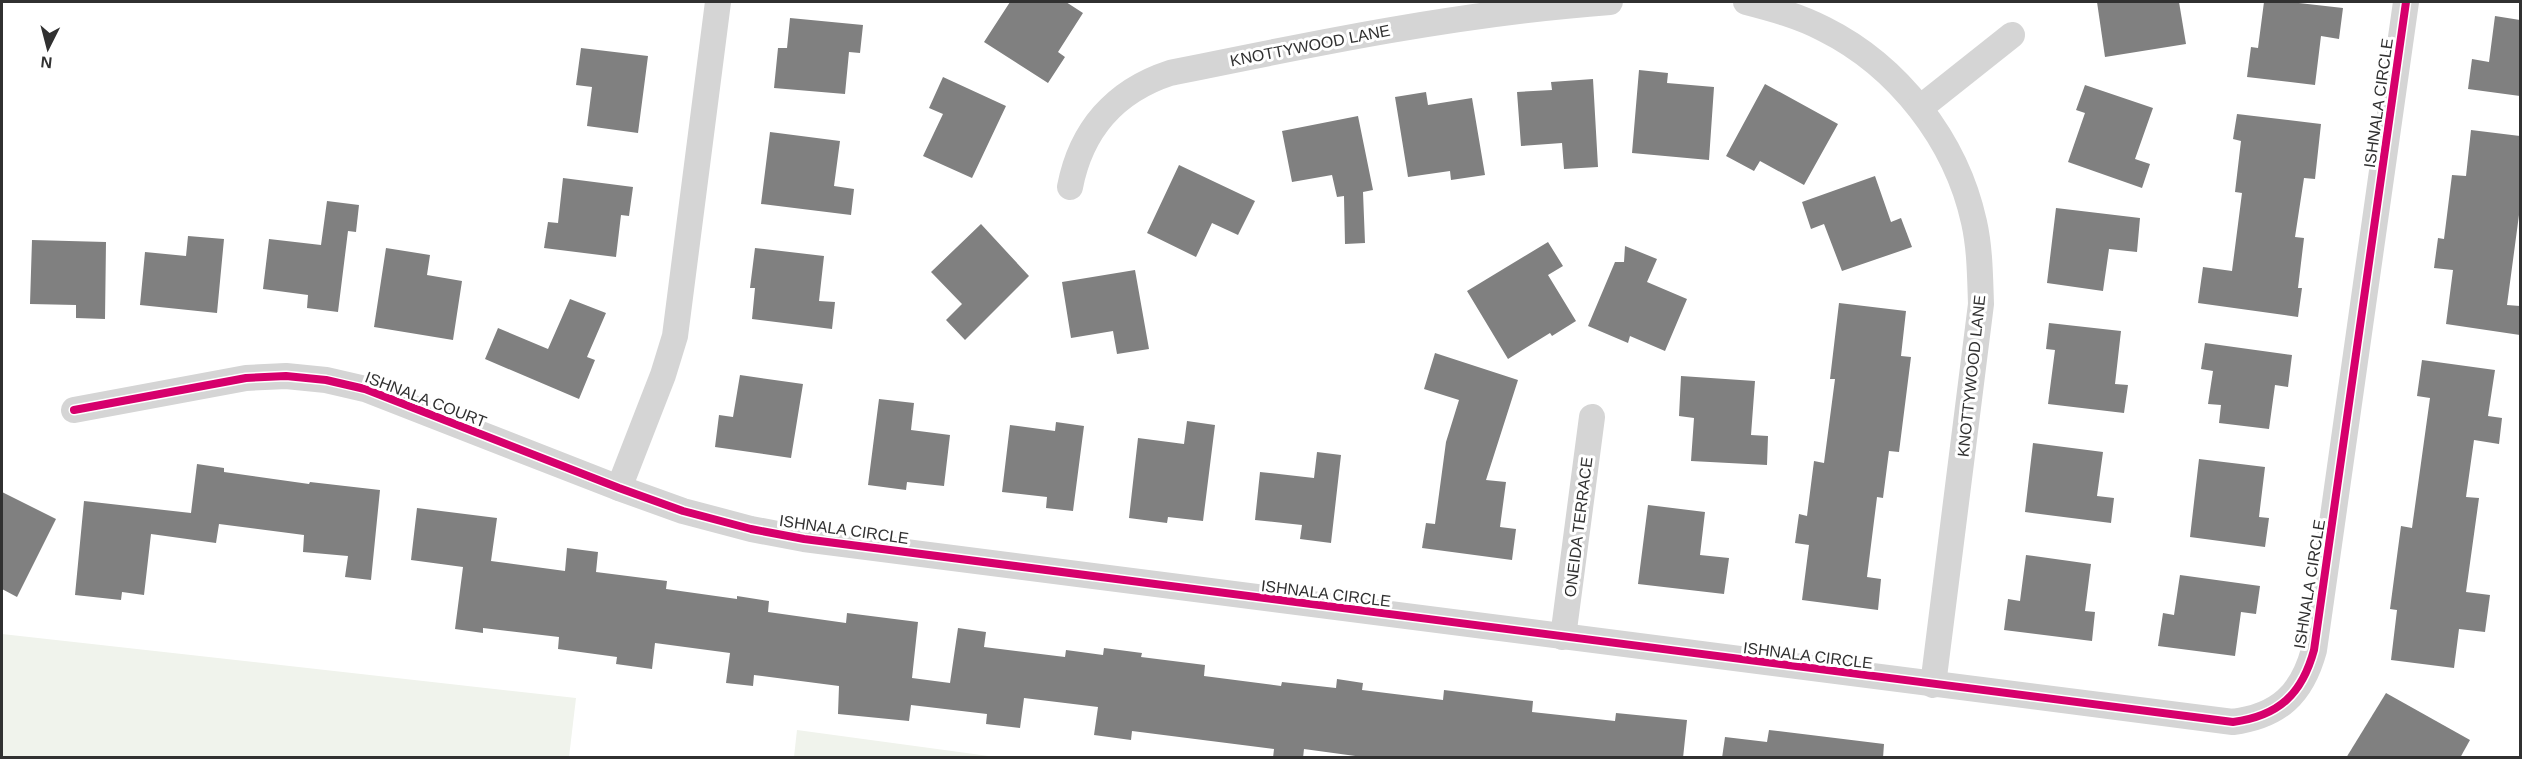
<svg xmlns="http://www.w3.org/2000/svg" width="2522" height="759" viewBox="0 0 2522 759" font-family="Helvetica,sans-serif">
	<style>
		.green { fill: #f0f3ec }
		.building { fill: #808080 }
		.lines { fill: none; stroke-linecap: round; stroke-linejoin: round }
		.minor { stroke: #d5d5d5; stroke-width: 26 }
		.cycleway-casing { stroke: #fff; stroke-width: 11 }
		.cycleway { stroke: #d6006c; stroke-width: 8 }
		.labels { text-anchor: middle; stroke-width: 6; stroke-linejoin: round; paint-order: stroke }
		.street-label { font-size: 16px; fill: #313131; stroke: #fff }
	</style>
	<rect width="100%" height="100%" fill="#fff"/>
	<g class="green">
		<path d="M2 634 576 698 569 757H2Z"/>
		<path d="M797 730 996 757H794Z"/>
	</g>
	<g class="building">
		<path d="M1010 2H1066L1083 13 1058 52 1065 57 1048 83 984 42Z"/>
		<path d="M2097 2H2179L2186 44 2105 57Z"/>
		<path d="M2264 2H2290L2343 8 2339 39 2321 36 2315 85 2247 77 2251 47 2258 48Z"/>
		<path d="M2495 16 2520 20V96L2468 89 2472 59 2489 62Z"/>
		<path d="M790 18 863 25 860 53 849 52 845 94 774 88 778 48H787Z"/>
		<path d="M581 48 648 56 638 133 587 126 592 87 576 85Z"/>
		<path d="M1639 70 1668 73 1667 83 1714 87 1709 160 1632 153Z"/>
		<path d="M943 77 1006 106 972 178 923 156 943 114 929 108Z"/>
		<path d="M1593 79 1598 167 1564 169 1562 143 1521 146 1517 92 1552 90 1551 82Z"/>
		<path d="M1765 84 1838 124 1804 185 1760 161 1754 171 1726 156Z"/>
		<path d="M2085 85 2153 108 2135 159 2150 164 2142 188 2068 162 2085 113 2076 110Z"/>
		<path d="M1426 92 1428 105 1472 98 1485 175 1451 180 1450 171 1408 177 1395 97Z"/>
		<path d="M2237 114 2321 124 2315 179 2304 178 2295 237 2304 238 2298 288H2302L2298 317 2198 303 2203 267 2232 271 2242 193 2235 192 2241 141 2233 139Z"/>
		<path d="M1358 116 1373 190 1363 192 1365 243 1345 244 1344 196 1337 197 1332 175 1292 182 1282 131Z"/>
		<path d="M2471 130 2520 136V215H2519L2507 305 2520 306V335L2446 324 2453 270 2434 268 2438 238 2444 239 2452 175 2466 176Z"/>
		<path d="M770 132 840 141 834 186 854 189 851 215 761 204Z"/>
		<path d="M1179 165 1255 201 1238 235 1212 223 1196 257 1147 233Z"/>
		<path d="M1875 176 1891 222 1901 218 1912 247 1842 271 1824 224 1811 229 1802 202Z"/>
		<path d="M563 178 633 187 629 216 621 215 616 257 544 248 548 222 558 223Z"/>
		<path d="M327 201 359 205 356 232 348 231 338 312 307 308 308 295 263 289 269 239 321 245Z"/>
		<path d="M2056 208 2140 218 2137 252 2109 249 2103 291 2047 283Z"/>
		<path d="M981 224 1029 276 965 340 946 320 962 304 931 272Z"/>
		<path d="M188 236 224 239 217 313 140 305 145 252 186 256Z"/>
		<path d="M32 240 106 242 105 319 76 318V305L30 304Z"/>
		<path d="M1548 242 1563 266 1548 275 1576 321 1552 336 1550 333 1508 359 1467 291Z"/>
		<path d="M1625 246 1657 259 1647 282 1687 299 1665 351 1630 336 1628 343 1588 326 1615 262H1624Z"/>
		<path d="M386 248 430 255 427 275 462 281 453 340 374 327Z"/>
		<path d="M755 248 824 256 819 301 835 302 832 329 752 319 755 288H750Z"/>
		<path d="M1135 270 1149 349 1117 354 1113 331 1071 338 1062 282Z"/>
		<path d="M570 299 606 313 587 357 595 360 579 399 485 359 498 328 548 349Z"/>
		<path d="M1839 303 1906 311 1901 356 1911 357 1899 452 1889 451 1883 498 1877 497 1867 577 1881 579 1878 610 1802 600 1809 545 1795 543 1799 514 1807 516 1814 461 1824 463 1835 379H1830Z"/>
		<path d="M2049 323 2121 331 2115 384 2128 385 2124 413 2048 404 2055 350 2046 349Z"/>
		<path d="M2205 343 2292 355 2288 387 2275 385 2269 429 2219 423 2221 405 2208 404 2213 371 2201 369Z"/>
		<path d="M1435 353 1518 380 1486 480 1506 482 1500 527 1516 529 1512 560 1422 548 1426 523 1435 524 1446 442 1459 400 1424 389Z"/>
		<path d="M2422 360 2495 370 2488 416 2502 418 2499 444 2474 440 2466 497 2479 498 2466 592 2490 595 2485 632 2459 629 2454 668 2391 660 2397 610 2390 609 2401 526 2412 528 2430 398 2417 396Z"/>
		<path d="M740 375 803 384 791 458 715 447 719 415 733 417Z"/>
		<path d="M1681 376 1755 381 1751 435 1768 436 1767 465 1691 461 1694 418 1679 416Z"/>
		<path d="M879 399 914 403 911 430 950 435 944 486 907 482 906 490 868 485Z"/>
		<path d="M1187 421 1215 425 1203 521 1168 517 1167 523 1129 518 1138 438 1184 444Z"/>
		<path d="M1056 422 1084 426 1073 511 1046 508 1047 497 1002 492 1010 425 1055 431Z"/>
		<path d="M2033 443 2103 452 2097 496 2114 498 2111 523 2025 512Z"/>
		<path d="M1317 452 1341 455 1331 543 1300 539 1302 525 1255 520 1260 472 1314 478Z"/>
		<path d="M2199 459 2265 467 2259 517 2269 518 2265 547 2190 537Z"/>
		<path d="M197 464 224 468V472L309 484 310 482 380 490 371 580 345 577 348 556 303 552 304 535 219 524 216 543 151 534 144 595 122 592 121 600 75 595 84 501 191 513Z"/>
		<path d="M2 492 56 519 17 597 2 589Z"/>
		<path d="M1648 505 1705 512 1700 555 1729 558 1724 594 1638 584Z"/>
		<path d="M417 508 497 518 491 561 565 571 567 548 598 552 596 572 667 581 666 589 737 599V596L769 601 768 612 846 623 847 613 918 622 912 678 950 683 958 628 986 632 984 647 1065 657 1066 650 1103 655 1104 648 1142 653 1141 657 1205 665 1204 676 1281 686 1282 682 1336 688 1337 679 1363 683 1362 690 1443 700 1444 690 1533 701 1532 712 1615 721 1616 713 1687 720 1683 758H1370L1304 749 1303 758H1273L1274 749 1132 731 1131 740 1094 735 1098 707 1024 698 1020 728 986 724 987 714 911 705 909 721 838 714 839 686 754 675 753 686 726 683 730 653 655 643 652 669 616 664 617 657 558 649 559 637 483 628V633L455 629 463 567 411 560Z"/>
		<path d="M2026 555 2091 564 2085 611 2095 612 2092 641 2004 630 2008 599 2020 601Z"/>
		<path d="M2180 575 2260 586 2256 614 2241 612 2235 656 2158 646 2163 613 2174 615Z"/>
		<path d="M2386 693 2470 740 2460 758H2346Z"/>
		<path d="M1769 730 1884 744 1883 758H1722L1725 737 1767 742Z"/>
	</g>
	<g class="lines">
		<g class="minor">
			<path d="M1746 2C1773 9 1799 16 1824 29 1898 66 1956 140 1974 222 1980 249 1980 276 1981 304L1933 685"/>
			<path d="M1920 108 2012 35"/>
			<path d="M1070 187C1081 130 1115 91 1170 73 1316 43 1461 13 1610 2"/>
			<path d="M74 410 246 378 286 376 326 380 365 389 619 488 683 511 751 529 804 539 2233 722C2279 716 2302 694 2314 650L2406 2"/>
			<path d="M619 488 663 375 675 336 718 2"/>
			<path d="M1563 637 1592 417"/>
		</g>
		<defs>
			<path id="cycleway" d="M74 410 246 378 286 376 326 380 365 389 619 488 683 511 751 529 804 539 2233 722C2279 716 2302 694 2314 650L2406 2"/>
		</defs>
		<use href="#cycleway" class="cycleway-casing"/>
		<use href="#cycleway" class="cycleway"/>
	</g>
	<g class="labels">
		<g class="street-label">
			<text transform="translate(1310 45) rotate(-11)" y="6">KNOTTYWOOD LANE</text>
			<text transform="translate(2378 103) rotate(-82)" y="6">ISHNALA CIRCLE</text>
			<text transform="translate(1971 376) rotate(-84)" y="6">KNOTTYWOOD LANE</text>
			<text transform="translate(426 399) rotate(21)" y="6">ISHNALA COURT</text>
			<text transform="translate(1578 527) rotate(-83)" y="6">ONEIDA TERRACE</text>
			<text transform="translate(844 529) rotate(8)" y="6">ISHNALA CIRCLE</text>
			<text transform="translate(2309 584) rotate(-81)" y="6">ISHNALA CIRCLE</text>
			<text transform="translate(1326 593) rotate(7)" y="6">ISHNALA CIRCLE</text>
			<text transform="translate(1808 655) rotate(7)" y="6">ISHNALA CIRCLE</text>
		</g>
	</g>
	<rect width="2522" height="759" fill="none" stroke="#313131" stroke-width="6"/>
	<g transform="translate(48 48) rotate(186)" stroke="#ffffff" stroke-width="4.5" paint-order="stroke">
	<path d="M0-4.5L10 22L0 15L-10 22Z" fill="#313131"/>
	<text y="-9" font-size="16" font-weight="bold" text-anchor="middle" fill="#313131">N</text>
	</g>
</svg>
